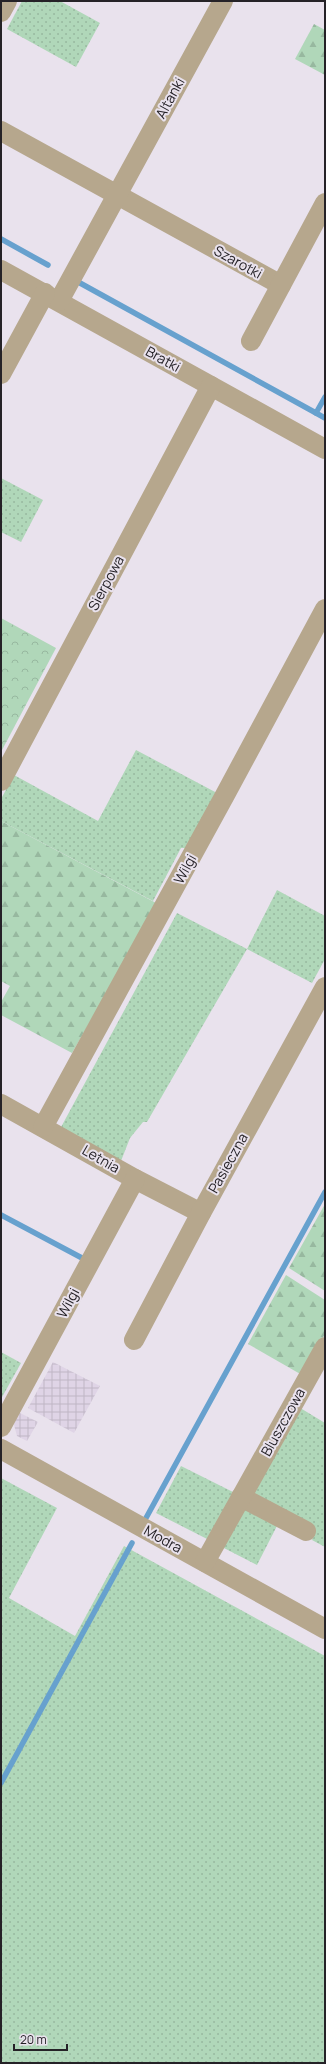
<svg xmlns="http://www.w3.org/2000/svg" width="326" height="2064" viewBox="0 0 326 2064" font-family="Manrope,sans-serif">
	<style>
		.industrial { fill: url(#industrial-grid) }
		.grass { fill: url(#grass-dots) }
		.forest { fill: url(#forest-firs) }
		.park { fill: url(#park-crowns) }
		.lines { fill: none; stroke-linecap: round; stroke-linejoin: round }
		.stream { stroke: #67a1ce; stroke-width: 5.5 }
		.minor { stroke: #b6a78d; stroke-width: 20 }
		.labels { text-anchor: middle; stroke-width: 4; stroke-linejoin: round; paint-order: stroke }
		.street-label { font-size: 14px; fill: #252227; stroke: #e9e2ed }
	</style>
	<defs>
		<pattern id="industrial-grid" width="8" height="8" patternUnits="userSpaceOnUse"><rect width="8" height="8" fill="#dfd4e6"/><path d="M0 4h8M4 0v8" fill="none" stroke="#bfb6c5"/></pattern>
		<pattern id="grass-dots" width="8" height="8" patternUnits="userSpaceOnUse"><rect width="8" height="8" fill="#b0d7b9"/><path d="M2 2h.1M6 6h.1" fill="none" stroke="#97b89f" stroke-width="1.8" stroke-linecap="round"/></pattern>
		<pattern id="forest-firs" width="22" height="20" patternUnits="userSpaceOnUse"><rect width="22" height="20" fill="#b0d7b9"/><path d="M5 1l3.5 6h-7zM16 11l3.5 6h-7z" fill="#97b89f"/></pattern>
		<pattern id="park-crowns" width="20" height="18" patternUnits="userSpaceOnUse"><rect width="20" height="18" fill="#b0d7b9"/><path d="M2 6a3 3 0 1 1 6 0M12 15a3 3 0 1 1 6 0" fill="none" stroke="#97b89f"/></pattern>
	</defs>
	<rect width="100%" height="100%" fill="#e9e2ed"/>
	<g class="industrial">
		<path d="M53 1362 100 1386 74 1433 28 1408Z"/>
		<path d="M18 1412 38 1422 27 1441 17 1436 13 1421Z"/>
	</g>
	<g class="grass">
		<path d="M22 1H60L100 23 76 67 7 29Z"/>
		<path d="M1 478 43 500 21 542 1 532Z"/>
		<path d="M136 750 217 793 188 848H181L153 901 1 821V799L14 775 98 821Z"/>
		<path d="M277 890 325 916V959L312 983 247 949 147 1122H143L130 1138 121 1161 60 1129 177 913 247 949Z"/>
		<path d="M1 1352 21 1363 1 1399Z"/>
		<path d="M297 1406 325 1423V1547L312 1540 315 1533 247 1496Z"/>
		<path d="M181 1466 233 1492 211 1541 156 1513Z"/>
		<path d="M1 1478 57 1508 9 1598 75 1636 124 1546 325 1656V2063H1Z"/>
		<path d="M249 1508 279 1522 257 1565 220 1546 238 1513Z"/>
	</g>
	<g class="forest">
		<path d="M314 24 325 30V75L295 59Z"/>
		<path d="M1 821 158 904 72 1053 1 1015V1002L10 986 1 981Z"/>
		<path d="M325 1204V1291L289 1268Z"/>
		<path d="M286 1275 325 1300V1334L302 1375 248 1344Z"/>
	</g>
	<path class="park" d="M1 618 56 648 1 752Z"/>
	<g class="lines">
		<g class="stream">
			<path d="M1 239 48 265"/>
			<path d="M80 283 316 413"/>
			<path d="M325 397 316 413 325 418"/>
			<path d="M1 1215 82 1258"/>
			<path d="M146 1518 325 1192"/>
			<path d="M1 1783 132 1543"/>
		</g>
		<g class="minor">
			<path d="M1 12 7 1"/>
			<path d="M1 131 281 285"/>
			<path d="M1 270 325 449"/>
			<path d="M59 301 223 1"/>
			<path d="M251 341 325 203"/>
			<path d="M1 374 45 293"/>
			<path d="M1 781 211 386"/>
			<path d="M1 1104 135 1179 201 1213"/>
			<path d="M43 1127 225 795 325 609"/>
			<path d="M134 1340 201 1213 325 987"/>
			<path d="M1 1427 135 1179"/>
			<path d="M1 1449 325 1629"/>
			<path d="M241 1497 306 1531"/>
			<path d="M205 1562 325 1347"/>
		</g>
	</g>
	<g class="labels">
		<g class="street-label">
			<text transform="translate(170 98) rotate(-61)" y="5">Altanki</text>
			<text transform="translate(238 262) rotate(29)" y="5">Szarotki</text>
			<text transform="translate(163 359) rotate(29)" y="5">Bratki</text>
			<text transform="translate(106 583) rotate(-62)" y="5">Sierpowa</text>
			<text transform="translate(185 869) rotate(-61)" y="5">Wilgi</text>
			<text transform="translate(101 1159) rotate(30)" y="5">Letnia</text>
			<text transform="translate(228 1163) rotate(-61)" y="5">Pasieczna</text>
			<text transform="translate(68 1303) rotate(-62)" y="5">Wilgi</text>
			<text transform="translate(283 1422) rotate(-61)" y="5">Bluszczowa</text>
			<text transform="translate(163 1539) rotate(29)" y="5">Modra</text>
		</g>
	</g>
	<rect width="326" height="2064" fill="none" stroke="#252227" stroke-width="4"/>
	<path d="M14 2044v6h53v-6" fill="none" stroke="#252227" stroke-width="2"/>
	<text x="20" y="2044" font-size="12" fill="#252227" stroke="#e9e2ed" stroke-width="3" paint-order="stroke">20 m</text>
</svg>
